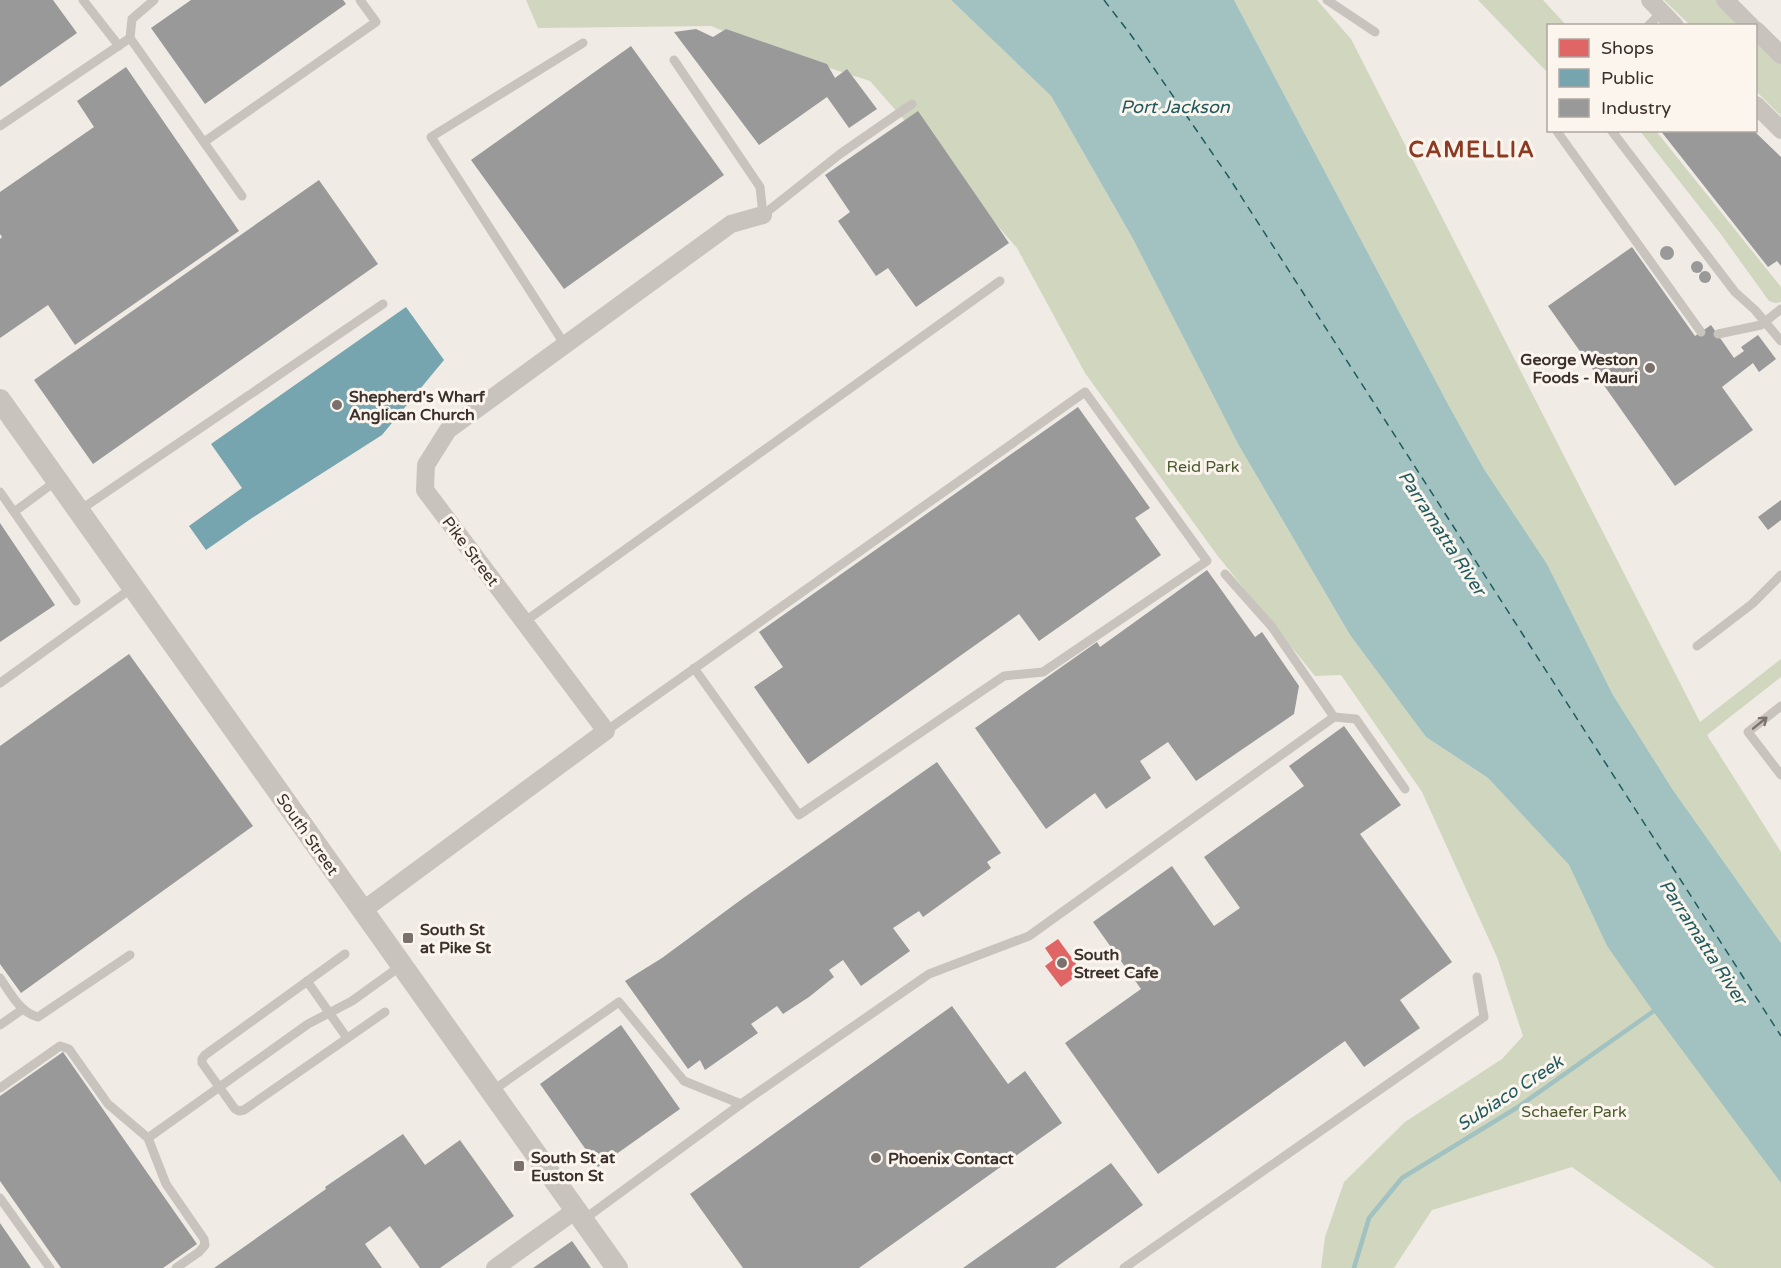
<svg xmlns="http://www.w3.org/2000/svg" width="1781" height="1268" viewBox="0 0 1781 1268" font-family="'Varela Round',sans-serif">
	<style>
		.green { fill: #d1d6bf }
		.water { fill: #a1c2c1 }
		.shops { fill: #e06666 }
		.public { fill: #76a5af }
		.industry { fill: #999 }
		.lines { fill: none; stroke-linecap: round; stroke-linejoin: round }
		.stream { stroke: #a1c2c1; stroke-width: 4.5 }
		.ferry { stroke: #1f5a5e; stroke-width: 1.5; stroke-dasharray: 8 6; stroke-linecap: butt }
		.service { stroke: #c9c3be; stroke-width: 9 }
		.minor { stroke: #c9c3be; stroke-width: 18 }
		.tertiary { stroke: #c9c3be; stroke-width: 22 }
		.oneway { stroke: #7b726d }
		.poi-dot { fill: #7a716c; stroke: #fbf5ee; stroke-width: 2 }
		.labels { text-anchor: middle; stroke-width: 6; stroke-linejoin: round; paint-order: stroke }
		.poi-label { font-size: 16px; font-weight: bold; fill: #3b302b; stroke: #fbf5ee; text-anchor: start }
		.park-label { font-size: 16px; fill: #4a5a2e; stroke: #fbf5ee }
		.street-label { font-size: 16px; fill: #3b302b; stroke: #fbf5ee }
		.water-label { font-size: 18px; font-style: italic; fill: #1f5a5e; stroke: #fbf5ee }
		.district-label { font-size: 22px; font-weight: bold; letter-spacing: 1.5px; fill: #8c3b22; stroke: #fbf5ee }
	</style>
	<rect width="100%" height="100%" fill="#f0ebe5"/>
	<g class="green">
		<path d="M526 0H951L1051 96 1133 239 1238 444 1350 635 1426 737 1488 778 1569 865 1607 946 1781 1183V1268H1715L1572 1167 1432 1210 1394 1268H1321L1325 1237 1344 1182 1405 1122 1502 1059 1523 1036 1497 957 1422 792 1341 675 1315 676 1217 555 1085 373 1017 248 870 81 758 45 711 26 538 28Z"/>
		<path d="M1234 0H1317L1351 39 1700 722 1781 659V677L1707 735 1781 852V943L1673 790 1613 695 1547 564 1484 469 1449 406Z"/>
		<path d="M1478 0H1543L1566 25 1548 26V73Z"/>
		<path d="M1664 0H1717L1743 25H1690Z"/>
		<path d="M1756 38 1781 63V116L1756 91Z"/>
		<path d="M1640 131H1656L1781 287V302L1775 303 1769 301 1720 233Z"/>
	</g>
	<path class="water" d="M951 0H1234L1449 406 1484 469 1547 564 1613 695 1673 790 1781 943V1183L1653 1011 1607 946 1569 865 1488 778 1426 737 1350 635 1238 444 1133 239 1051 96Z"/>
	<path class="shops" d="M1058 939 1082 972 1061 987 1045 966 1053 960 1045 948Z"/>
	<path class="public" d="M406 307 444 360 382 435 252 518 206 550 189 526 242 488 211 444Z"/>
	<g class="industry">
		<path d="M0 0H53L77 33 0 87Z"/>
		<path d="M191 0H343L346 4 205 104 151 28Z"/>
		<path d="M696 29 713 37 726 29 827 64 835 78 847 69 877 109 849 128 827 97 759 145 674 32Z"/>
		<path d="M631 46 724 175 564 289 471 160Z"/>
		<path d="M126 67 239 231 75 345 48 305 0 338V239L2 237 0 234V192L94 127 77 101Z"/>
		<path d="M918 111 1009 243 916 307 888 268 876 276 838 221 850 212 825 175Z"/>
		<path d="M1660 130H1753L1781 157V266L1777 261 1768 267Z"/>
		<path d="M319 180 378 264 93 464 34 380Z"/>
		<circle cx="1667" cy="253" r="7"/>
		<path d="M1632 247 1695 336 1711 325 1734 358 1744 351 1741 347 1758 335 1776 359 1759 372 1753 363 1722 387 1753 430 1675 486 1548 306Z"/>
		<circle cx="1697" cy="267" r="6"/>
		<circle cx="1705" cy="277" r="6"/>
		<path d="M1078 407 1150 508 1135 518 1161 555 1039 641 1019 614 808 764 754 687 783 667 759 632Z"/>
		<path d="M1781 500V520L1768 530 1758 517Z"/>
		<path d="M0 523 55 605 0 642Z"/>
		<path d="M1207 570 1255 637 1262 632 1299 686 1294 714 1196 781 1168 742 1140 761 1151 778 1106 809 1095 793 1046 829 975 728 1097 642 1100 647Z"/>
		<path d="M129 654 253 826 21 993 0 964V746Z"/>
		<path d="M1344 726 1401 805 1360 834 1452 962 1400 1000 1420 1028 1364 1067 1345 1041 1158 1174 1065 1043 1141 989 1093 922 1172 866 1214 926 1240 908 1204 857 1304 786 1289 766Z"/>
		<path d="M937 762 1001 853 987 862 991 868 923 917 919 911 893 928 910 951 861 986 843 960 829 970 834 977 809 997 783 1014 777 1006 751 1024 758 1033 705 1070 700 1060 688 1069 625 981 662 958 742 899Z"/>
		<path d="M952 1006 1008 1084 1025 1071 1062 1123 859 1268H743L690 1194Z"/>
		<path d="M621 1025 680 1109 598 1167 540 1084Z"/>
		<path d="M63 1052 197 1244 163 1268H61L0 1181V1096Z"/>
		<path d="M403 1134 425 1165 460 1140 514 1216 440 1268H420L390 1226 365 1244 382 1268H214L326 1189 325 1187Z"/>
		<path d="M1111 1163 1143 1205 1055 1268H963Z"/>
		<path d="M0 1223 31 1268H0Z"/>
		<path d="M572 1241 591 1268H533Z"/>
	</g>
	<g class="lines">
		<path class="stream" d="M1354 1268 1369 1218 1402 1178 1518 1107 1658 1008"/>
		<path class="ferry" d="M1104 0 1131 35 1228 176 1781 1036"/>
		<g class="service">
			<path d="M83 0 119 46"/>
			<path d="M1327 0 1375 32"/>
			<path d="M1648 26 1662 12"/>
			<path d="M130 38 132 19 154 0"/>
			<path d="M674 60 760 187 763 215"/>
			<path d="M0 126 130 38 242 196"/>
			<path d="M1556 130 1701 332"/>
			<path d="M1611 130 1735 292 1755 310 1781 341"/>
			<path d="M204 142 376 22 360 0"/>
			<path d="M763 215 840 154 912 104"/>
			<path d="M1718 334 1761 325 1781 309"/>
			<path d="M565 345 431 137 583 43"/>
			<path d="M56 481 14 512 76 601"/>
			<path d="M0 492 14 512"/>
			<path d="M80 510 383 304"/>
			<path d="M524 622 1000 281"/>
			<path d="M1697 646 1752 604 1781 575"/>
			<path d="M0 683 132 588"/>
			<path d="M1781 706 1748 732 1781 775"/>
			<path d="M1334 717 1356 719 1405 789"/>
			<path d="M606 731 1085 392 1207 561 1043 672 1004 676 799 815 694 668"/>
			<path d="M345 954 205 1055 202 1059V1063L235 1109 239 1111 244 1110 385 1012"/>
			<path d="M0 978C10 992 20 1013 38 1017L130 955"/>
			<path d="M307 981 347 1038"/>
			<path d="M0 1025 23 1009"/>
			<path d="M0 1088 60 1046 69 1049 108 1104 148 1138 166 1184 204 1239 205 1245 199 1252 176 1268"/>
			<path d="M492 1091 619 1002 684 1081 741 1104"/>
			<path d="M148 1138 308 1024 352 1001 402 965"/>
			<path d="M0 1198 50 1268"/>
			<path d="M583 1220 741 1104 929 974 1029 936 1334 717 1272 627 1225 574"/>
			<path d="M1124 1268 1484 1017 1477 977"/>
		</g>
		<g class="minor">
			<path d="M1650 0 1675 26"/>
			<path d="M1725 0 1751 26"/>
			<path d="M1756 30 1781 55"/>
			<path d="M1756 105 1781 130"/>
			<path d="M362 911 606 731 425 490 426 465 448 430 731 224 763 215"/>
			<path d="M495 1268 576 1210"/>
		</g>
		<path class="tertiary" d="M0 400 617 1268"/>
	</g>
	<defs><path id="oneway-shaft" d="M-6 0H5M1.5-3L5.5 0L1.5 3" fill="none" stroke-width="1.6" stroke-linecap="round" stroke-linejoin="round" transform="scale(1.5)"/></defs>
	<use class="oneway" href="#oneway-shaft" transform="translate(1760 723) rotate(-39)"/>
	<g class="poi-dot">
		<circle cx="1650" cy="368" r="6"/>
		<circle cx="337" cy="405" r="6"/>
		<rect x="402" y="932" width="12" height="12" rx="3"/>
		<circle cx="1062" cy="963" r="6"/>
		<circle cx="876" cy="1158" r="6"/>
		<rect x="513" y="1160" width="12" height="12" rx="3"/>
	</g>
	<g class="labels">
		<g class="poi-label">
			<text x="1638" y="365" text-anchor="end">George Weston<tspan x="1638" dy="18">Foods - Mauri</tspan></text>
			<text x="349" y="402">Shepherd's Wharf<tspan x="349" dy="18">Anglican Church</tspan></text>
			<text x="420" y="935">South St<tspan x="420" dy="18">at Pike St</tspan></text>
			<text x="1074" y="960">South<tspan x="1074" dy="18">Street Cafe</tspan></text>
			<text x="531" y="1163">South St at<tspan x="531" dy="18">Euston St</tspan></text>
			<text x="888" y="1164">Phoenix Contact</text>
		</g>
		<g class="park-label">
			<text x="1203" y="472">Reid Park</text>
			<text x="1574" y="1117">Schaefer Park</text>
		</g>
		<g class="street-label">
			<text transform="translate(471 551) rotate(53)" y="6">Pike Street</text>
			<text transform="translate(308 834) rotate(55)" y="6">South Street</text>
		</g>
		<g class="water-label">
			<text x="1175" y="113">Port Jackson</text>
			<text transform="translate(1442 533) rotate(57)" y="6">Parramatta River</text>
			<text transform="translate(1703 942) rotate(57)" y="6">Parramatta River</text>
			<text transform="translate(1510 1093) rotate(-33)" y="6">Subiaco Creek</text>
		</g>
		<g class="district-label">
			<text x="1472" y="157">CAMELLIA</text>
		</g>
	</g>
	<rect x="1547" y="24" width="210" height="108" fill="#fbf5ee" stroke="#aea6a0" stroke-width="1.5"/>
	<rect x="1559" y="39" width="30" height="18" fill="#e06666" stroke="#aea6a0" stroke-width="1.5"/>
	<text x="1601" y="54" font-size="18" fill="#3b302b">Shops</text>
	<rect x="1559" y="69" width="30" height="18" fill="#76a5af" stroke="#aea6a0" stroke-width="1.5"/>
	<text x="1601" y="84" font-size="18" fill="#3b302b">Public</text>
	<rect x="1559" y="99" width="30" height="18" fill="#999999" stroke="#aea6a0" stroke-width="1.5"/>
	<text x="1601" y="114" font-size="18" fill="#3b302b">Industry</text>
</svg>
